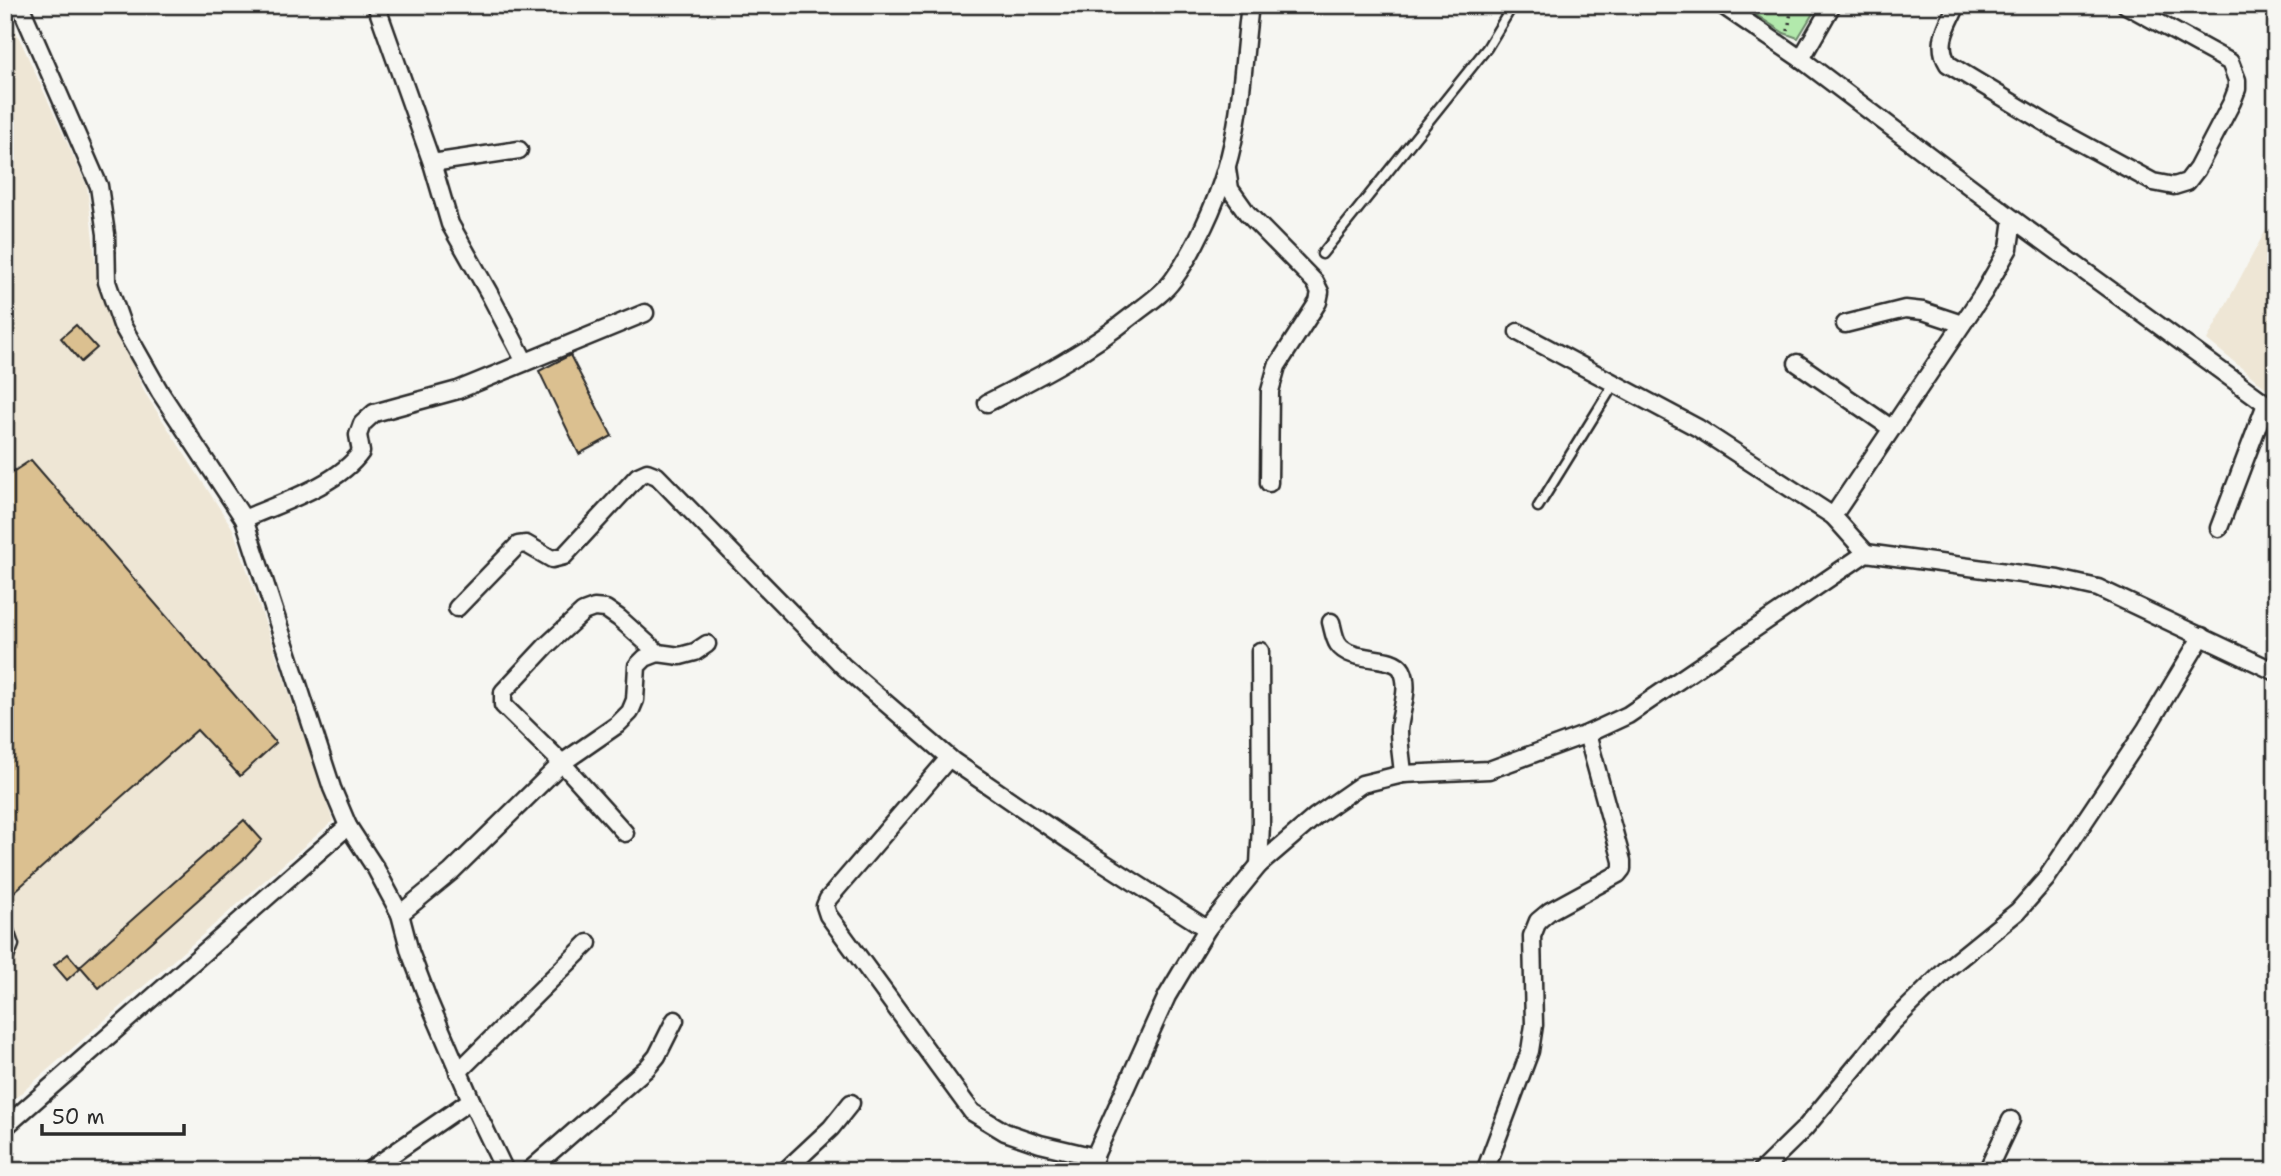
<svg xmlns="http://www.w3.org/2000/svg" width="2281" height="1176" viewBox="0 0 2281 1176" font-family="'Shantell Sans',sans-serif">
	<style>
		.built { fill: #eee6d5 }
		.green { fill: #b2e9ac; stroke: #6e8a6c; stroke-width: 2 }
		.building { fill: #dbc090; stroke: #2b2b2b; stroke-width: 2 }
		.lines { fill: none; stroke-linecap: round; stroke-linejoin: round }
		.lane-casing { stroke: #2b2b2b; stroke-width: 13 }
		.street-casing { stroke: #2b2b2b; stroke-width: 21 }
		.path { stroke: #2b2b2b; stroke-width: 3.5; stroke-dasharray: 2 5; stroke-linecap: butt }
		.lane { stroke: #f6f6f2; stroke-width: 8 }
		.street { stroke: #f6f6f2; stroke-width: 16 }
	</style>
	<rect width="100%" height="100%" fill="#f6f6f2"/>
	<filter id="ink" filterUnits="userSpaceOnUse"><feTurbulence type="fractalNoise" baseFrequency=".0143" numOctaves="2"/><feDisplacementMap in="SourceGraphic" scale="14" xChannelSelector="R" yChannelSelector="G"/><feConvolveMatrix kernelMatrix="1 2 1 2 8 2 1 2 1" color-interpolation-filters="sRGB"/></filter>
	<g filter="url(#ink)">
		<g class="built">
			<path d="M5 7 87 186 98 285 145 393 233 529 333 821 5 1107Z"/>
			<path d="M2276 211V396L2207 340Z"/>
		</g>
		<path class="green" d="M1741 5H1818L1798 38 1784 33Z"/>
		<g class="building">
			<path d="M76 325 97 348 81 362 61 338Z"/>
			<path d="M570 355 612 436 579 454 539 371Z"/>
			<path d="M31 460 276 743 240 776 197 730 5 900V477Z"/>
			<path d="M244 820 262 840 246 857 99 988 80 966Z"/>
			<path d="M68 954 80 968 67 980 54 965Z"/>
		</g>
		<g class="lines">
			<defs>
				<g id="lane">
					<path d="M1322 254 1487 48 1513 5"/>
					<path d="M1538 507 1614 384"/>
					<path d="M5 919 14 945 5 968"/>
				</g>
				<g id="street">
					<path d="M20 5 99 186 106 234 107 282 122 325 160 392 244 519 332 788 348 826 376 869 400 914 410 952 429 1002 471 1100 505 1171"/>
					<path d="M376 5 432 163 450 224 489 293 525 362"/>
					<path d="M1722 5 1801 59 2013 219 2276 411"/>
					<path d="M1957 5C1948 25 1935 43 1948 64L2059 131 2153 182 2174 186 2187 182 2197 169 2232 102 2237 89V80L2230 62 2126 5"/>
					<path d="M1801 59 1832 5"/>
					<path d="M432 163 519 150"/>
					<path d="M1227 169 1230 189 1247 213 1315 282 1320 292 1318 302 1277 366 1270 391 1269 483"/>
					<path d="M1845 324 1905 309 1923 311 1962 324"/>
					<path d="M1518 332 1698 428 1833 516"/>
					<path d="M1797 363 1891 428"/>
					<path d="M987 403C1040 376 1087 352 1133 315 1147 304 1163 294 1173 280 1195 250 1216 204 1226 169 1242 117 1243 59 1250 5"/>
					<path d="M244 519C280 503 338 485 361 452L358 435 362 424 374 413 458 390 645 313"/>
					<path d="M2219 528 2266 404"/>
					<path d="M1866 553 1833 516 1984 292 2009 248 2013 219"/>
					<path d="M457 608 518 545 526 544 552 559 564 556 638 476 647 472 657 476 844 667 953 761 1067 839 1207 929"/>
					<path d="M1331 622C1333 629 1334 638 1338 644 1351 664 1393 653 1402 670 1411 687 1400 713 1399 730 1399 745 1402 760 1403 774"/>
					<path d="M949 758 828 899 825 906 828 915 972 1112 1005 1132 1040 1144 1095 1157"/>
					<path d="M625 833 562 763 503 705V692L546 646 583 612 594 608 606 609 619 618 658 653"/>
					<path d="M1259 865 1261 824 1260 651"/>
					<path d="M400 914 451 872 562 763 617 725 630 712 635 700 637 666 645 658 658 653 680 656 695 652 707 644"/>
					<path d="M458 1072 588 943"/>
					<path d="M5 1127 348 826"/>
					<path d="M368 1171 471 1100"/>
					<path d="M529 1171 647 1068 657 1056 675 1020"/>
					<path d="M785 1171 831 1128 851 1103"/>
					<path d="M1088 1171 1167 996 1207 929 1259 865 1316 816 1362 784 1403 774 1489 770 1587 734 1628 715 1866 553 2058 579 2098 588 2276 672"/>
					<path d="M1485 1171 1530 1051 1534 1025 1532 936 1538 921 1550 911 1618 874 1622 869V861L1587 734"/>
					<path d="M1761 1171 1805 1128 1892 1023 1949 967 2018 911 2046 879 2146 729 2202 636"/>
					<path d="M1987 1171 2011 1120"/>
				</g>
			</defs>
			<use href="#lane" class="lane-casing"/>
			<use href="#street" class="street-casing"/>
			<path class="path" d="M1788 31 1792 5"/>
			<use href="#lane" class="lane"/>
			<use href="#street" class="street"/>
		</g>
	</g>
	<rect width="2281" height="1176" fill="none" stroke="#f6f6f2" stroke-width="28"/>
	<rect x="14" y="14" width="2253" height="1148" fill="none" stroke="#2b2b2b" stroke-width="2.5" filter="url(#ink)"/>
	<path d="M42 1124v10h142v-10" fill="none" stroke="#2b2b2b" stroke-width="3.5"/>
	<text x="52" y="1124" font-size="21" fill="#2b2b2b" stroke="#f6f6f2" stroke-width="5" paint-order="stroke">50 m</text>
</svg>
